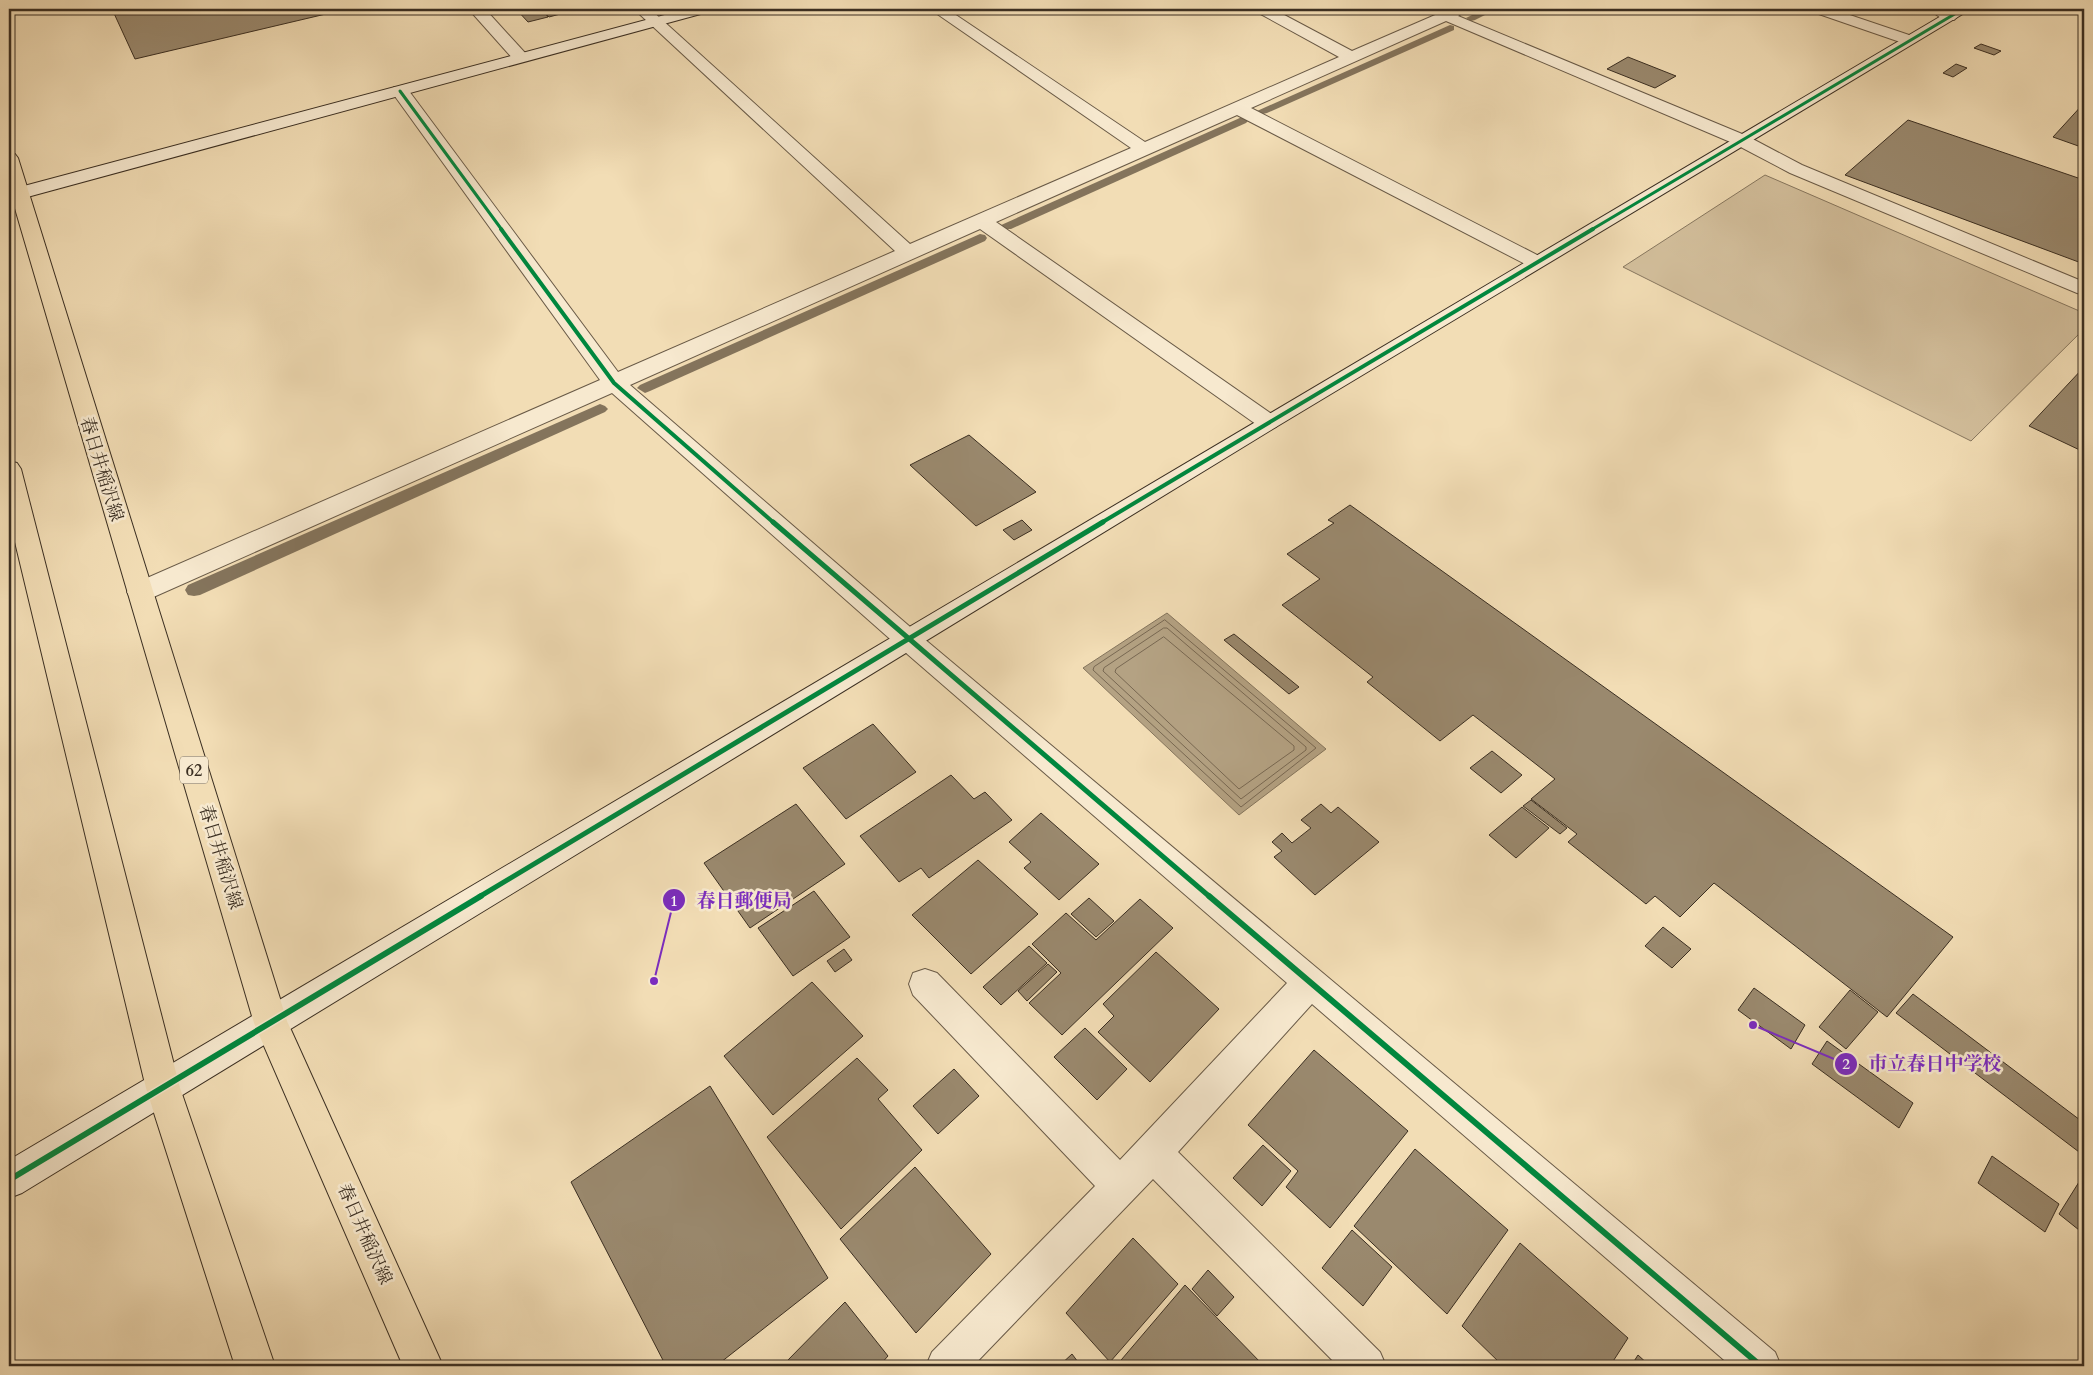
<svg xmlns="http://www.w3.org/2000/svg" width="2093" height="1375" viewBox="0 0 2093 1375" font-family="Cardo,'Noto Serif JP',serif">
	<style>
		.green { fill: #d3bf9c; stroke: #87775f }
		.water { fill: #b4a283; stroke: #84745c }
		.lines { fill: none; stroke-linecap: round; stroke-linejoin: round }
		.shore { stroke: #786852; stroke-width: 1 }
		.stream { fill: #84745c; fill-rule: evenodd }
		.building { fill: #9a896e; stroke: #3b2f22 }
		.lane-casing { stroke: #695a47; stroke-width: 2 }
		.street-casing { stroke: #695a47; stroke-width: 2 }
		.secondary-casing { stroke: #3b2f22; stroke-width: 2 }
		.primary-casing { stroke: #3b2f22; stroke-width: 2 }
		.lane { fill: #f7e9cf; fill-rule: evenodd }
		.street { fill: #f7e9cf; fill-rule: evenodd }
		.secondary { fill: #f7e9cf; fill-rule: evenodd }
		.primary { fill: #f2ddb5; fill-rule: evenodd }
		.cycleway-far3-casing { stroke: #f7e9cf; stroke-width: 5 }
		.cycleway-far2-casing { stroke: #f7e9cf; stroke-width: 6 }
		.cycleway-far1-casing { stroke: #f7e9cf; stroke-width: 8 }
		.cycleway-casing { stroke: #f7e9cf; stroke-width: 9 }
		.cycleway-far3 { stroke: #00873e; stroke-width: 3 }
		.cycleway-far2 { stroke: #00873e; stroke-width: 4 }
		.cycleway-far1 { stroke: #00873e; stroke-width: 5 }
		.cycleway { stroke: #00873e; stroke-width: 6 }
		.labels { text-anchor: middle; stroke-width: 5; stroke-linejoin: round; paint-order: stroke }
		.shield { fill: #f7e9cf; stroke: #736756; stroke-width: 1 }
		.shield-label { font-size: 16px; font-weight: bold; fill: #3b2f22 }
		.street-label { font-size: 18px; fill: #3b2f22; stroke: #f7e9cf }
		.leader { fill: none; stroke: #7b2cbf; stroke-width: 2 }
		.callout-dot { fill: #7b2cbf; stroke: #f7e9cf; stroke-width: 2 }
		.mark-label { font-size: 15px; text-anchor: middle; font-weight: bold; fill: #fff }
		.callout-label { font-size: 19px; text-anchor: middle; font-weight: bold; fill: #7b2cbf; stroke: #f7e9cf; stroke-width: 5; stroke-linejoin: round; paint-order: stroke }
	</style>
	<rect width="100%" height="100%" fill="#f2ddb5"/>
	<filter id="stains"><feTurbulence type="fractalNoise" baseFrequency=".004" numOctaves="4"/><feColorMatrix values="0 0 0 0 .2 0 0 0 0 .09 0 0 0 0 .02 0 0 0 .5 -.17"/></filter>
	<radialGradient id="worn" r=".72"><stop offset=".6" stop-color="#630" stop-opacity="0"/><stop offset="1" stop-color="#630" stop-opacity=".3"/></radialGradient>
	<path class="green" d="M1765 175 2084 313V329L1971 441 1623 267Z"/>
	<path class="water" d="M1167 613 1326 749 1239 815 1083 668Z"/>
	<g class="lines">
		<g class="shore">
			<path d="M1165 620 1316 748 1241 807 1093 670 1094 667Z"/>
			<path d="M1164 628H1167L1306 747V750L1241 799 1103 671 1104 668Z"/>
			<path d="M1164 637 1294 746V750L1239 789 1115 672 1116 669Z"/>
		</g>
		<g class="stream">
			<path d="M1484 9H1497L1475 20 1471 21 1466 18Z"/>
			<path d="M1450 25 1454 26V30L1267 113 1263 114 1257 111Z"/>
			<path d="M1242 117 1248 121 1246 123 1011 229H1001L999 226Z"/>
			<path d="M980 234 985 235 987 238 985 241 650 391 645 393 637 388 640 385Z"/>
			<path d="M600 404 605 406 608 409 605 412 200 595 194 596 188 595 185 590 188 585Z"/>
		</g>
	</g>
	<g class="building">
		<path d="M112 9H347L135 59Z"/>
		<path d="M516 9H541L548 17 528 22Z"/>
		<path d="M541 9H579L549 17Z"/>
		<path d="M1981 44 2001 51 1994 55 1974 48Z"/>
		<path d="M1628 57 1676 76 1655 88 1607 69Z"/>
		<path d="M1956 64 1967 68 1953 77 1943 73Z"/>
		<path d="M2084 103V148L2053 137Z"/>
		<path d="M1908 120 2084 180V264L1845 175Z"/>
		<path d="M2084 367V452L2029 426Z"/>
		<path d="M969 435 1036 492 976 526 910 465Z"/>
		<path d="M1350 505 1953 937 1887 1017 1714 883 1680 917 1655 896 1646 904 1568 842 1577 834 1531 799 1555 779 1473 715 1440 741 1367 682 1373 677 1282 605 1320 579 1287 554 1334 523 1328 520Z"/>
		<path d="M1022 520 1032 530 1014 540 1003 530Z"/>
		<path d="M1234 634 1299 687 1289 694 1224 640Z"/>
		<path d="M873 724 916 772 846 819 803 768Z"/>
		<path d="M1492 751 1522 775 1501 793 1470 768Z"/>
		<path d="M951 775 974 799 985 792 1012 820 929 878 921 868 899 882 860 836Z"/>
		<path d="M1531 800 1567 828 1560 834 1523 806Z"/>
		<path d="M796 804 845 864 750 928 704 863Z"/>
		<path d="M1321 804 1331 813 1338 807 1379 842 1315 895 1274 857 1282 851 1272 842 1282 833 1292 843 1311 828 1301 820Z"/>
		<path d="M1522 807 1549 828 1516 858 1489 835Z"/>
		<path d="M1041 813 1099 864 1059 900 1024 868 1031 862 1009 842Z"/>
		<path d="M978 860 1038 914 971 974 912 915Z"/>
		<path d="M814 891 850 937 793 976 758 928Z"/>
		<path d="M1089 898 1114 921 1096 937 1071 914Z"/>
		<path d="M1140 899 1173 928 1062 1035 1029 1003 1061 973 1032 944 1066 913 1096 940Z"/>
		<path d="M1663 927 1691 949 1672 968 1645 946Z"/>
		<path d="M1029 946 1047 963 1001 1005 983 987Z"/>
		<path d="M844 949 852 960 835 972 827 961Z"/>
		<path d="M1156 952 1219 1009 1150 1082 1098 1032 1114 1016 1103 1004Z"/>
		<path d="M1048 964 1057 972 1027 1001 1018 991Z"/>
		<path d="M812 982 863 1036 773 1115 724 1056Z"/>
		<path d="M1754 988 1805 1025 1791 1049 1738 1010Z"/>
		<path d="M1850 990 1878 1012 1846 1049 1819 1027Z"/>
		<path d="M1913 994 2084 1123 2083 1155 1896 1013Z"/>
		<path d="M1085 1028 1127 1069 1097 1100 1054 1057Z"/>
		<path d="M1827 1041 1913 1103 1899 1128 1812 1064Z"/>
		<path d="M1314 1050 1408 1131 1330 1228 1286 1187 1298 1171 1248 1125Z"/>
		<path d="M857 1058 888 1090 878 1099 922 1150 841 1229 767 1137Z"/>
		<path d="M954 1069 979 1096 938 1134 913 1106Z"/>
		<path d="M710 1086 828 1278 716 1366H666L571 1182Z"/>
		<path d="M1263 1145 1291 1171 1262 1206 1233 1178Z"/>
		<path d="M1415 1149 1508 1230 1447 1314 1354 1226Z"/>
		<path d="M1992 1156 2059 1204 2045 1232 1978 1183Z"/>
		<path d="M915 1167 991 1254 916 1333 840 1239Z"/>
		<path d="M2084 1174V1234L2059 1214Z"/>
		<path d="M1352 1230 1392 1267 1363 1306 1322 1268Z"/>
		<path d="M1133 1238 1178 1284 1110 1362 1066 1313Z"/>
		<path d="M1520 1243 1628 1338 1610 1366H1503L1462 1326Z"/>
		<path d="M1208 1270 1234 1297 1217 1316 1192 1289Z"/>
		<path d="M1185 1285 1264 1366H1116Z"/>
		<path d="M845 1302 888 1356 879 1366H791L787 1361Z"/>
		<path d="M1072 1354 1081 1366H1059Z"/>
		<path d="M1638 1355 1650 1366H1631Z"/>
	</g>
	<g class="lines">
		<defs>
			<path id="lane" d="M458 9H485L527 55 529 58 527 61H515L473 14 461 12Z"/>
			<g id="street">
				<path d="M634 9H650L910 244 1131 148 930 9H947L1145 142 1339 57 1257 12 1255 9H1273L1352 51 1449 9H1468L1458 16 1747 136 1802 165 2084 282V295L2077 293 1790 173 1735 144 1446 21 1251 108 1543 258 1546 262 1543 266H1529L1237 115 996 222 1276 417 1279 422 1276 427 1268 429 1260 427 980 229 630 385 916 632 1775 1352 1781 1366H1731L1312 1004 1178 1152 1380 1352 1386 1366H1338L1153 1179 973 1366H926L932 1352 1095 1186 913 995 909 984 913 973 925 969 937 973 1120 1160 1287 983 898 646 612 393 149 599 140 602 131 599 127 592 131 585 600 380 394 95 392 91 394 87H406L618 372 895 251Z"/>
				<path d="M1810 9H1832L1915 37 1917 40 1909 45 1903 43 1813 12Z"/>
				<path d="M1928 9H1946L1957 17 1954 20H1944Z"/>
			</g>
			<g id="secondary">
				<path d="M687 9H711L708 12 9 202V190Z"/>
				<path d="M1953 9H1971L1276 427 22 1193 9 1198V1160Z"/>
			</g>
			<g id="primary">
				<path d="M9 153 15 154 18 158 287 1021 443 1366H403L254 1023 9 188Z"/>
				<path d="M9 461 17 463 21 469 180 1088 275 1366H235L146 1088 9 517Z"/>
			</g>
		</defs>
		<use href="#lane" class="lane-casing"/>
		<use href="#street" class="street-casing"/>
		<use href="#secondary" class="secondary-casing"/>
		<use href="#primary" class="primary-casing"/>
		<use href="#lane" class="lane"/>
		<use href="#street" class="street"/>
		<use href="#secondary" class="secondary"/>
		<use href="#primary" class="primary"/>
		<defs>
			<g id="cycleway-far3">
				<path d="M400 91 502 230"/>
				<path d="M1591 230 1963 9"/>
			</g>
			<g id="cycleway-far2">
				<path d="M501 229 614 383 774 523"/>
				<path d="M1101 523 1593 229"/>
			</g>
			<g id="cycleway-far1">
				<path d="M773 522 1210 897"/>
				<path d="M479 897 1103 522"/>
			</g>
			<g id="cycleway">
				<path d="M1209 896 1761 1366"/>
				<path d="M9 1180 481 896"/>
			</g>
		</defs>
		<use href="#cycleway-far3" class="cycleway-far3-casing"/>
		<use href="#cycleway-far2" class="cycleway-far2-casing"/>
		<use href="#cycleway-far1" class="cycleway-far1-casing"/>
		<use href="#cycleway" class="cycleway-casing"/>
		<use href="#cycleway-far3" class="cycleway-far3"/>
		<use href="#cycleway-far2" class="cycleway-far2"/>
		<use href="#cycleway-far1" class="cycleway-far1"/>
		<use href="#cycleway" class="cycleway"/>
	</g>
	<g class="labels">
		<rect class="shield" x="180" y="756.5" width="28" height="27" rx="4"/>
		<g class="shield-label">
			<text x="194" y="776">62</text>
		</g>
		<g class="street-label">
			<text transform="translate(102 469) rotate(73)" y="6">春日井稲沢線</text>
			<text transform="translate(221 857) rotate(73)" y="6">春日井稲沢線</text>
			<text transform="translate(365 1234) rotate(66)" y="6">春日井稲沢線</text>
		</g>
	</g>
	<path class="leader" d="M654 981L674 900M1753 1025L1846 1064"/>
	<g class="callout-dot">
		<circle cx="654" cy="981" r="5"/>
		<circle cx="1753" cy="1025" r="5"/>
		<circle cx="674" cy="900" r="12"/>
		<circle cx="1846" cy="1064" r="12"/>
	</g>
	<g class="mark-label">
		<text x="674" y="906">1</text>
		<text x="1846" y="1069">2</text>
	</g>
	<g class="callout-label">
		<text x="744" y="907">春日郵便局</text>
		<text x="1935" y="1070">市立春日中学校</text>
	</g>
	<rect width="2093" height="1375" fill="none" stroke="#f2ddb5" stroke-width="30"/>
	<rect x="10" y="10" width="2073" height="1355" fill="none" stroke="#3b2f22" stroke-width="2.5"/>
	<rect x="15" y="15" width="2063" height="1345" fill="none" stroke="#3b2f22"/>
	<rect width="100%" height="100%" filter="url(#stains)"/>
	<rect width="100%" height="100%" fill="url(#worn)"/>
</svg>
